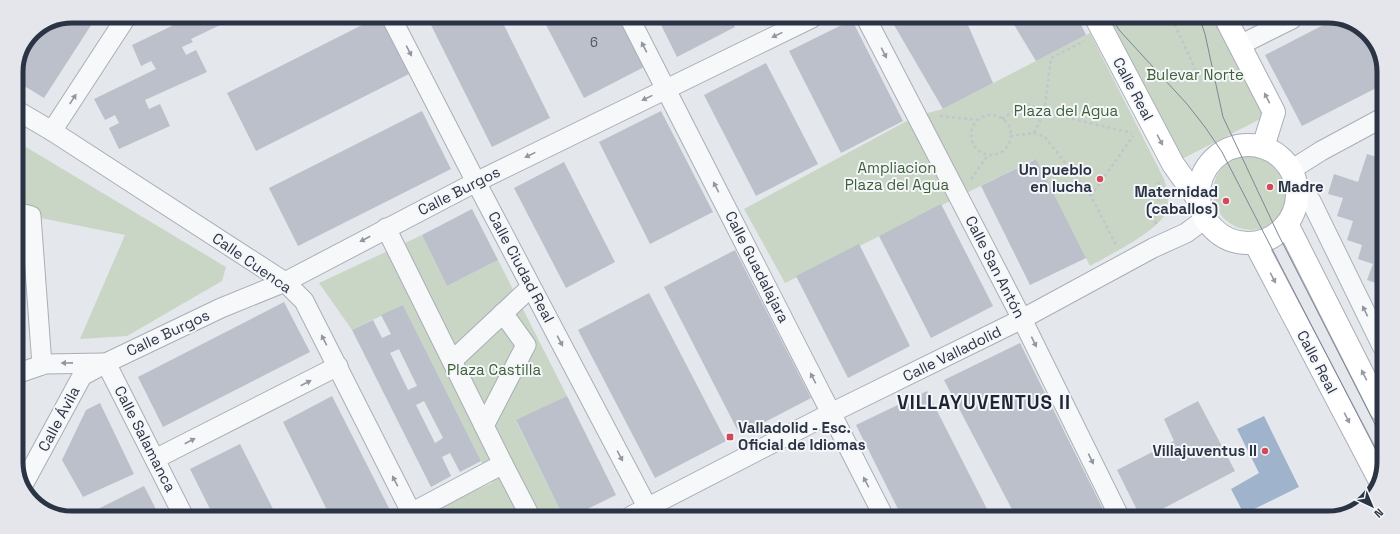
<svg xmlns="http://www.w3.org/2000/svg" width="1400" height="534" viewBox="0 0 1400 534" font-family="'Space Grotesk',sans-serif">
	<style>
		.green { fill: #c9d6c5 }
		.water { fill: #9fb4cc }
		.building { fill: #bbc0ca; fill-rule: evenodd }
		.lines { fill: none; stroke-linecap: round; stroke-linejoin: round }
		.street-casing { stroke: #a9aeb7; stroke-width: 21 }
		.secondary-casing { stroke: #a9aeb7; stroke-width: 24 }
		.path { stroke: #c2c5cb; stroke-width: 2.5; stroke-dasharray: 3 3; stroke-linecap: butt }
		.street { stroke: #f7f8fa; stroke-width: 19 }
		.secondary { stroke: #fff; stroke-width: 22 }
		.tram { stroke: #7d8696; stroke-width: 1 }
		.oneway { fill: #9196a0 }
		.oneway2 { fill: #959aa2 }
		.poi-dot { fill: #d1495b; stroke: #f4f6f9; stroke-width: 1.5 }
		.labels { text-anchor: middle; stroke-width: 4; stroke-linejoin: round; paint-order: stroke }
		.number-label { font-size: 13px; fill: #4f5766 }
		.park-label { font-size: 15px; fill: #3f6138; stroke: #f4f6f9 }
		.street-label { font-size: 15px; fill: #2b3445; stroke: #f4f6f9 }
		.poi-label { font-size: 15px; font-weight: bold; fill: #2b3445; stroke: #f4f6f9; text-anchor: end }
		.district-label { font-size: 19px; font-weight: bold; letter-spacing: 1px; fill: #1d2536; stroke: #f4f6f9 }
		.rim { fill: none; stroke: #2b3445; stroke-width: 5 }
	</style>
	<rect width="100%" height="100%" fill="#e4e7ec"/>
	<g class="green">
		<path d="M1107 18 1224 19 1274 112 1180 160Z"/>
		<path d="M1090 33 1164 179C1167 191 1170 199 1166 212 1160 230 1108 256 1090 266L1035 159 785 283 744 209 916 116 943 109Z"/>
		<path d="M16 141 226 267 222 281 127 336 80 339 125 235 16 213Z"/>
		<circle cx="1251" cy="192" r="38"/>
		<path d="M422 235 447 286 498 260 567 396 516 421 563 516H422L421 514 492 483 403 305 352 330 319 283Z"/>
	</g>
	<path class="water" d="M1264 416 1299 487 1244 514 1231 489 1259 473 1237 429Z"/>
	<g class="building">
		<path d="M72 16H97L44 98 16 81V68L33 32Z"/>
		<path d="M184 16H239L191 39 193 42 182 47 186 55 196 50 207 72 145 100 149 109 160 104 170 126 119 149 109 128 119 123 115 115 105 120 94 99 156 69 151 61 141 66 132 45 182 21 181 18Z"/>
		<path d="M378 17H380L409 74 256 151 227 93Z"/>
		<path d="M427 17H500L550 118 492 147Z"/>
		<path d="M542 17H621L646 66 584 98Z"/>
		<path d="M657 17 731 18 735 27 677 57Z"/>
		<path d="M890 18H965L993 83 943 109Z"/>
		<path d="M1010 18H1078L1086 35 1036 61Z"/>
		<path d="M1335 19H1346L1372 38 1384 68V84L1302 126 1265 55Z"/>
		<path d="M852 20 903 121 841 153 789 51Z"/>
		<path d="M766 63 818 164 756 196 704 95Z"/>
		<path d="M422 111 451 169 298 246 269 188Z"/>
		<path d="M661 111 713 212 650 244 599 142Z"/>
		<path d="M1367 154 1383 159 1382 285 1367 280 1373 264 1358 259 1362 245 1347 240 1353 221 1337 216 1343 198 1328 194 1334 174 1358 182Z"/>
		<path d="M1036 159 1086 258 1030 285 981 186Z"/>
		<path d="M564 162 615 262 566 288 514 188Z"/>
		<path d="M941 204 993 306 931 338 879 236Z"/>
		<path d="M472 209 498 260 447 286 422 235Z"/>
		<path d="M859 244 910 346 848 378 796 276Z"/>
		<path d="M735 250 811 398 740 435 664 287Z"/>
		<path d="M649 293 726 441 655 478 578 330Z"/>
		<path d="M284 302 310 352 163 427 138 377Z"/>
		<path d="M403 305 481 461 460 472 450 453 442 457 451 476 431 487 352 330 373 320 382 338 391 334 381 315ZM399 349 417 386 408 390 390 353ZM424 401 443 438 435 443 416 405Z"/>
		<path d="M1020 343 1107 517H1016L944 380Z"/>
		<path d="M927 391 991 517H902L856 425Z"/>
		<path d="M332 396 393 516H330L283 422Z"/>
		<path d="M567 396 616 495 573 516H563L516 420Z"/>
		<path d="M1198 401 1235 471 1145 518H1141L1117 470 1174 441 1164 419Z"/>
		<path d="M100 403 134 474 83 497 62 460 86 410Z"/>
		<path d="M240 444 276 515H213L190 469Z"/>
		<path d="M144 486 159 515H96L94 511Z"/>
	</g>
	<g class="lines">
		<defs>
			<g id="street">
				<path d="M391 17 476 182 652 516"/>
				<path d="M629 17 884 517"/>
				<path d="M866 18 1022 319 1120 518"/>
				<path d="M1240 45 1292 19"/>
				<path d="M16 110 52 131 285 282 304 301 413 516"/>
				<path d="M52 131 127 16"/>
				<path d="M1291 170 1321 151 1384 117"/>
				<path d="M1297 188 1311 201 1382 346"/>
				<path d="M16 212 31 216 42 365"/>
				<path d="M386 228 503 464 530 516"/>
				<path d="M452 361 531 287"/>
				<path d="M106 363 183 515"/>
				<path d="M16 374 45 364 103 363"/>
				<path d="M484 426 526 345 503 313"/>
				<path d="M155 459 338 366"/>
				<path d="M23 485 82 376 106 363 221 308 285 282 476 182 812 18"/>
				<path d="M411 513 503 464"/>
				<path d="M631 516 831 413 1022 319 1153 248 1186 233 1205 219"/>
			</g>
			<g id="secondary">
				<path d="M1096 18 1173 164 1198 199"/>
				<path d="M1226 19 1274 112 1263 147"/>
				<circle cx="1248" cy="194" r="49"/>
				<path d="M1287 224 1381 410"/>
				<path d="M1255 243 1380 481"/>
			</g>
		</defs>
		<use href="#street" class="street-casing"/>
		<use href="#secondary" class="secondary-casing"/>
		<g class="path">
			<path d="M1172 19 1198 75"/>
			<circle cx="991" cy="135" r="20"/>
			<path d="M940 116 977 120"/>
			<path d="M1002 119 1026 103 1044 112 1132 133"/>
			<path d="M1034 133 1044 112 1051 58 1084 41"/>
			<path d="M1010 136 1034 133 1045 137 1091 196 1116 245"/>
			<path d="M971 179 988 155"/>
			<path d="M1091 196 1133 136"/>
			<path d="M1156 224 1153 210 1161 195 1158 182"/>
		</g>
		<use href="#street" class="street"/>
		<use href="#secondary" class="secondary"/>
		<g class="tram">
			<path d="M1111 18 1120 31 1187 104 1205 127 1222 152 1381 460"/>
			<path d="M1200 19 1205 34 1223 117 1278 234 1381 436"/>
		</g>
	</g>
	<defs><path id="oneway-solid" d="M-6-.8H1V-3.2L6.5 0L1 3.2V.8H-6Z"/></defs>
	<g class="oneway">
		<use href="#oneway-solid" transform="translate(777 35) rotate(154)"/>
		<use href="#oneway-solid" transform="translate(644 47) rotate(-117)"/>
		<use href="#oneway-solid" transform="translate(409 51) rotate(63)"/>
		<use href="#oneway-solid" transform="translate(884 53) rotate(63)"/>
		<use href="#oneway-solid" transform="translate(647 98) rotate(154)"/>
		<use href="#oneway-solid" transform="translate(73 99) rotate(-57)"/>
		<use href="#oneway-solid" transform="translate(530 155) rotate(154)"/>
		<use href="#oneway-solid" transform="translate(716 187) rotate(-117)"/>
		<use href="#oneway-solid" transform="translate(365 239) rotate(152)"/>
		<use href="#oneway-solid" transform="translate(1365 311) rotate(-116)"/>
		<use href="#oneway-solid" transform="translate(324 340) rotate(-117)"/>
		<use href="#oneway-solid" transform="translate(560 341) rotate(62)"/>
		<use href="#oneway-solid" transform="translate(1034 342) rotate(64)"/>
		<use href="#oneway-solid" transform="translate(67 363) rotate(179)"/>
		<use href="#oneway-solid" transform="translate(813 378) rotate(-117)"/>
		<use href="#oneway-solid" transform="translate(306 383) rotate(-27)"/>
		<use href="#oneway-solid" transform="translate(190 441) rotate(-27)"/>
		<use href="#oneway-solid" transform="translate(620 456) rotate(62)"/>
		<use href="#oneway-solid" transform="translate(1091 459) rotate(64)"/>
		<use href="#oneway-solid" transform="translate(395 481) rotate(-117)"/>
		<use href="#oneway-solid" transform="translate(866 482) rotate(-117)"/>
	</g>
	<g class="oneway2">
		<use href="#oneway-solid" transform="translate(1267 98) rotate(-117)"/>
		<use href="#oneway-solid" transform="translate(1160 140) rotate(62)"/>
		<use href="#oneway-solid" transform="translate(1273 278) rotate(62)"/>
		<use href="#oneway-solid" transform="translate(1364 375) rotate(-117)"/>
		<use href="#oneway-solid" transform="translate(1347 418) rotate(62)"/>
	</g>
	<g class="poi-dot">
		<circle cx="1100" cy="179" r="4"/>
		<circle cx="1270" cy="187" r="4"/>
		<circle cx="1226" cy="201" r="4"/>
		<rect x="726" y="433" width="8" height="8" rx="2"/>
		<circle cx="1265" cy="451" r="4"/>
	</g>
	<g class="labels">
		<g class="number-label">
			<text x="594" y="47">6</text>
		</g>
		<g class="park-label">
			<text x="1195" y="80">Bulevar Norte</text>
			<text x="1066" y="116">Plaza del Agua</text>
			<text x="897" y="173">Ampliacion<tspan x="897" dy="17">Plaza del Agua</tspan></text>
			<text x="494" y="375">Plaza Castilla</text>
		</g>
		<g class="street-label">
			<text transform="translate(1133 89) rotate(62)" y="5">Calle Real</text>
			<text transform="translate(459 191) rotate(-27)" y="5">Calle Burgos</text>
			<text transform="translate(252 263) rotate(35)" y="5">Calle Cuenca</text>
			<text transform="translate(521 267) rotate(62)" y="5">Calle Ciudad Real</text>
			<text transform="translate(757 267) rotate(63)" y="5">Calle Guadalajara</text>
			<text transform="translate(995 267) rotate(63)" y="5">Calle San Antón</text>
			<text transform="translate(168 333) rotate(-25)" y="5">Calle Burgos</text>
			<text transform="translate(952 354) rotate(-26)" y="5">Calle Valladolid</text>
			<text transform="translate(1317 362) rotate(62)" y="5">Calle Real</text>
			<text transform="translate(59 419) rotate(-62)" y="5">Calle Ávila</text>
			<text transform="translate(145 439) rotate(63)" y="5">Calle Salamanca</text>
		</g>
		<g class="poi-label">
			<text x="1092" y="175">Un pueblo<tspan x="1092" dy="17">en lucha</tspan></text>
			<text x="1278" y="192" text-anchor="start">Madre</text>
			<text x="1218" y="197">Maternidad<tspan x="1218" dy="17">(caballos)</tspan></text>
			<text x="738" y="433" text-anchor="start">Valladolid - Esc.<tspan x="738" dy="17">Oficial de Idiomas</tspan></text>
			<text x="1257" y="456">Villajuventus II</text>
		</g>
		<g class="district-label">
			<text x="984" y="409">VILLAYUVENTUS II</text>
		</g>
	</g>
	<path d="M0 0H1400V534H0ZM72 23H1328A49 49 0 0 1 1377 72V462A49 49 0 0 1 1328 511H72A49 49 0 0 1 23 462V72A49 49 0 0 1 72 23Z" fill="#e4e6eb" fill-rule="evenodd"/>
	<path class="rim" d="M72 23H1328A49 49 0 0 1 1377 72V462A49 49 0 0 1 1328 511H72A49 49 0 0 1 23 462V72A49 49 0 0 1 72 23Z"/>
	<g transform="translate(1372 506) rotate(136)" stroke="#f4f6f9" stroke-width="3" paint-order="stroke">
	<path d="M0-3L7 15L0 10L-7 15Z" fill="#2b3445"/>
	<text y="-6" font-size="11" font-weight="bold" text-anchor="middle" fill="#2b3445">N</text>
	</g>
</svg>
